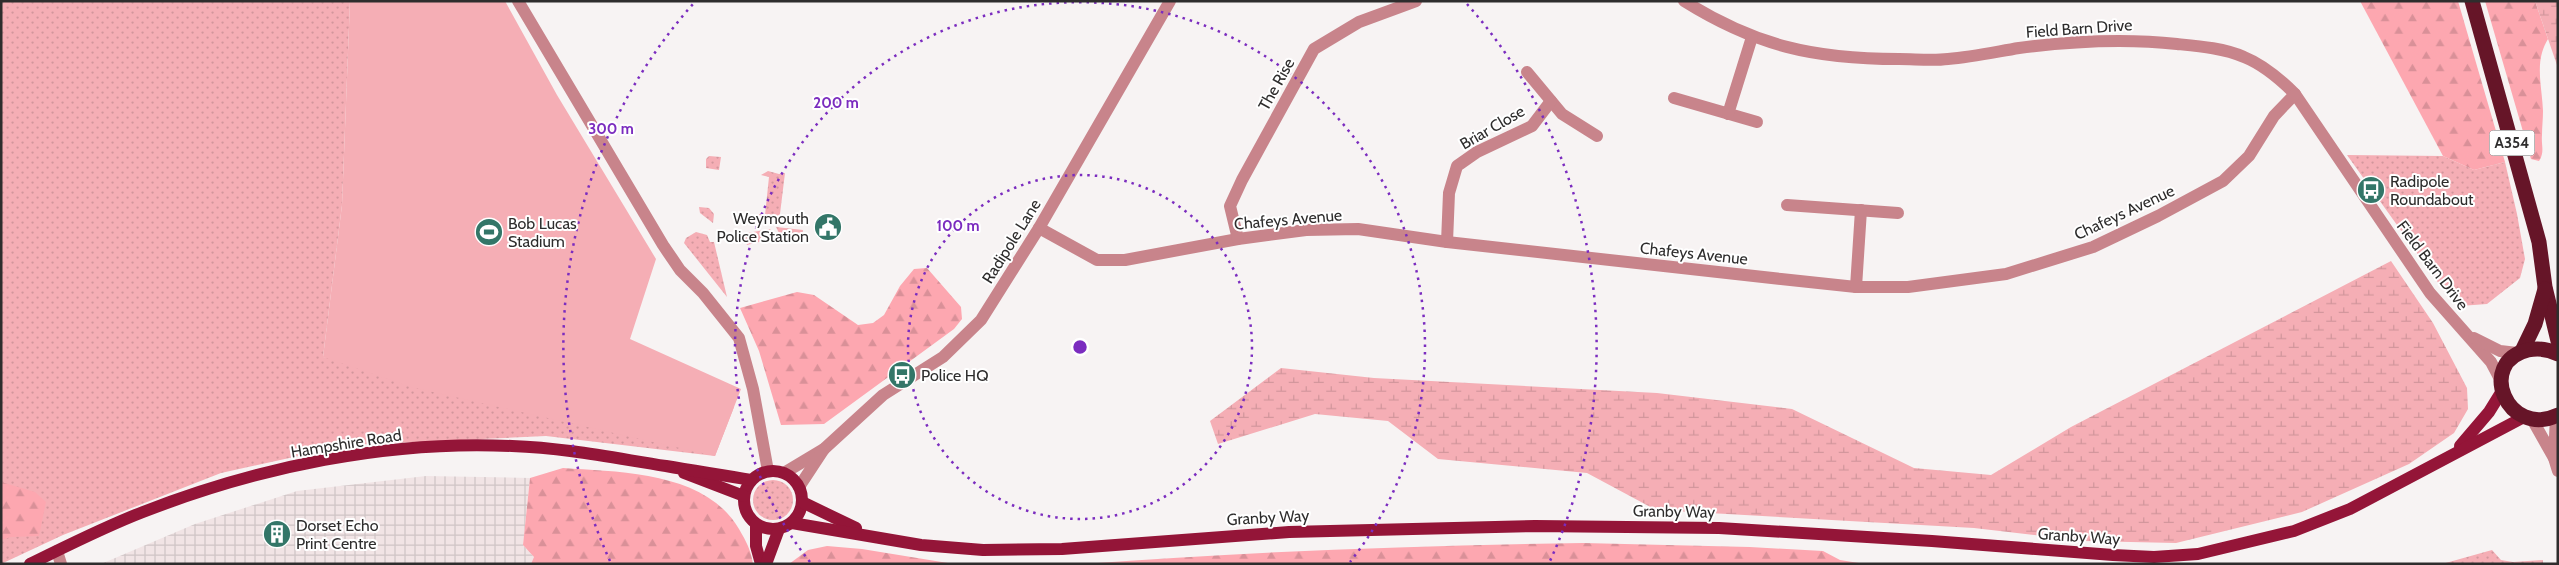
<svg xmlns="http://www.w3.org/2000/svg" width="2559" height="565" viewBox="0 0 2559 565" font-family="Cabin,sans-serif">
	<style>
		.industrial { fill: url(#industrial-grid) }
		.grass { fill: url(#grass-dots) }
		.forest { fill: url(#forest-firs) }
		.wetland { fill: url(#wetland-marsh) }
		.pitch { fill: #f5aeb5 }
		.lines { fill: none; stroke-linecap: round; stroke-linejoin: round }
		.minor { stroke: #c8848b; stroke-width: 12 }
		.major { stroke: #941538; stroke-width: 12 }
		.highway { stroke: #661528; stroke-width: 15 }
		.ring { fill: none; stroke: #7b2cbf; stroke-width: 2.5; stroke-dasharray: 2.5 5 }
		.labels { text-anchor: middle; stroke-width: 4; stroke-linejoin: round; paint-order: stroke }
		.shield { fill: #fff; stroke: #6d6c6c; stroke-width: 1 }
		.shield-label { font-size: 15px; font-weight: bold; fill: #2e2d2d }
		.street-label { font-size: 16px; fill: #2e2d2d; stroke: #fff }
		.poi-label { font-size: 16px; fill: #2e2d2d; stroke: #fff; text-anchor: start }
		.centre { fill: #7b2cbf; stroke: #fff; stroke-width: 2.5 }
		.ring-label { font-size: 15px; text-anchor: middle; font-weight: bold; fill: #7b2cbf; stroke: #fff; stroke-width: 4; stroke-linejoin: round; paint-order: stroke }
	</style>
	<defs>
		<pattern id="industrial-grid" width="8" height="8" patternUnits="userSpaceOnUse" patternTransform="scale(1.25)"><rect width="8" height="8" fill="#f1e4e5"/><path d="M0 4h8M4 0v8" fill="none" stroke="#cfc4c5"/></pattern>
		<pattern id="grass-dots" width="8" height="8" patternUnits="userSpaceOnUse" patternTransform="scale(1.25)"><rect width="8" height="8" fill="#f5aeb5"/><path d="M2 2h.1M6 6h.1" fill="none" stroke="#d2969c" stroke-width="1.8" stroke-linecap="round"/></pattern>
		<pattern id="forest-firs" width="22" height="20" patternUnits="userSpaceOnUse" patternTransform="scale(1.25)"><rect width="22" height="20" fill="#fda7b0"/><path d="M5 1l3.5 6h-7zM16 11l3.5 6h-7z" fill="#d99098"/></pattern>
		<pattern id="wetland-marsh" width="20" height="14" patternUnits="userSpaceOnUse" patternTransform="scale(1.25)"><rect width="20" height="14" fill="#f5aeb5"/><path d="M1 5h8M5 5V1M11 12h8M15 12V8" fill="none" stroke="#d2969c"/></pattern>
	</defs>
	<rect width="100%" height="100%" fill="#f7f3f3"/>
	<path class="industrial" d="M426 476 530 478 523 545 534 557 531 564H101L195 524 297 491Z"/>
	<g class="grass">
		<path d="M1 1H350L342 205 323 357 734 407 715 456 546 436 349 445 221 473 63 535 1 564Z"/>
		<path d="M2347 155 2443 156 2474 170 2505 162 2517 214 2525 259 2520 278 2487 304 2460 306 2442 288Z"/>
		<path d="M709 156 721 157 719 170 706 168V159Z"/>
		<path d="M768 171 779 174 785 173 779 222 764 219 758 214 765 215 769 177 761 175Z"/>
		<path d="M699 207 709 208 714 214 713 223 700 213Z"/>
		<path d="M776 227 803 230 802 235H780Z"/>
		<path d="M770 229 775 238 747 245 742 234Z"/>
		<path d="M696 232 707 235 710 242H714L727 297 684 243 686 238Z"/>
		<circle cx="773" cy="500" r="20"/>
		<path d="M2492 550 2501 560 2513 562 2543 560V564H2442Z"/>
	</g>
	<g class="forest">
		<path d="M2360 1H2458L2505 162 2474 170 2443 156Z"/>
		<path d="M2485 1H2535L2548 39C2534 62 2542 85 2543 111 2543 119 2542 127 2542 135 2541 145 2545 152 2539 161L2531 159Z"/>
		<path d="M927 268 961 307 962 319 954 329 824 424 781 425 759 351 740 308 797 292 814 295 858 325 873 323 884 315 900 286 914 269Z"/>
		<path d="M563 468C622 472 706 472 739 529 746 541 751 550 753 564H531L534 557 523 545 530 478Z"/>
		<path d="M1 482 35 492 46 502 39 536 11 537 1 540Z"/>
		<path d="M1583 543 1750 547 1823 551 1840 560 1865 564H1083C1249 552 1416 545 1583 543Z"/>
		<path d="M827 546 862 549 954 564H789L808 550Z"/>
	</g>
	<g class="wetland">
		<path d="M2535 1H2558V68Z"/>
		<path d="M2391 261 2433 323 2467 388 2468 409 2454 433 2409 464 2302 512 2176 543 2085 541 1974 528 1656 510 1587 473 1438 459 1388 421 1315 414 1218 444 1210 421 1281 368 1374 378 1657 393 1792 409 1914 468 1991 475 2071 427Z"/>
	</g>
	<path class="pitch" d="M350 1H505L557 95 656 259 630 339 741 389 715 456 411 387 323 357 342 205Z"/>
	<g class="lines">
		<g class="minor">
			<path d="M518 1 663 245 680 270 703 293 739 338 753 389 768 471"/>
			<path d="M1684 1C1756 46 1814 59 1899 59 1915 59 1932 61 1948 59 1972 57 1995 52 2019 48 2072 41 2124 38 2177 44 2198 46 2224 48 2244 57 2264 65 2280 79 2295 94L2430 293 2491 362 2501 381"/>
			<path d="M1527 72 1562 114 1597 136"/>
			<path d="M1674 98 1757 122"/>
			<path d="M1728 114 1752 37"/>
			<path d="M1787 205 1898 213"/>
			<path d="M1039 228 1097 260H1125L1238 239 1306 230 1358 229 1447 242 1781 279 1856 287H1908L2006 274 2093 247 2158 216 2223 181 2249 156 2274 116 2295 94"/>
			<path d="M1238 239 1230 206 1242 180 1314 49 1359 22 1416 1"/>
			<path d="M1447 242 1449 193 1457 166 1477 152 1532 126 1551 101"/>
			<path d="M1856 287 1861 210"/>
			<path d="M2474 338 2500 351 2517 353"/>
			<path d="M2532 419 2554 458 2558 471"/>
			<path d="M2554 458 2556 416"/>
			<path d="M784 473 824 449 883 395 943 357 981 320 1039 228 1170 1"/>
			<path d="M799 487 824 449"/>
			<path d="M57 551 61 564"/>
		</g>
		<g class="major">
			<path d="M2460 446 2489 412 2502 391"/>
			<circle cx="773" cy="500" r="29"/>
			<path d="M684 473 744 496"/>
			<path d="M802 502 856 528"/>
			<path d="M792 523 921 545 983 550 1062 549 1289 532 1535 526 1719 528 1932 541 2113 555 2154 557 2198 554 2294 531 2350 509 2524 417"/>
			<path d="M756 524V546L761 564"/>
			<path d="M30 564C67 546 104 527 143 512 258 467 388 440 512 446 566 448 614 458 666 466 694 471 723 475 751 480"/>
			<path d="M766 564 779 529"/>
		</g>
		<g class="highway">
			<path d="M2472 1 2539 242 2545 287 2558 341"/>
			<path d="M2522 351 2535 324 2545 289"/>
			<path d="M2558 354C2548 349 2538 348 2528 350 2476 362 2507 439 2558 415"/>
		</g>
	</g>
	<g class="ring">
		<circle cx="1080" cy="347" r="172"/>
		<path d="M810 562A345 345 0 1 1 1350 562"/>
		<path d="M610 561A517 517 0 0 1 693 4M1467 4A517 517 0 0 1 1550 561"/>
	</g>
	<defs>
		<symbol id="bus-disc" viewBox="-11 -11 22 22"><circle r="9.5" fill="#337668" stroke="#fff"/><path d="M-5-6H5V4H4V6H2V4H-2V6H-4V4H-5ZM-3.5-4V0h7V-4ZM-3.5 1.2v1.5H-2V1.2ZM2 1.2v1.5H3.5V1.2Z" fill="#fff"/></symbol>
		<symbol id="civic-disc" viewBox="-11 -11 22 22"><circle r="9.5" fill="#337668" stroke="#fff"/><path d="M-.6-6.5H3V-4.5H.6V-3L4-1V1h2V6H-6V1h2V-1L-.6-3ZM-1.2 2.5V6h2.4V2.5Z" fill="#fff"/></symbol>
		<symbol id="stadium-disc" viewBox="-11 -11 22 22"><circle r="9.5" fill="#337668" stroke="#fff"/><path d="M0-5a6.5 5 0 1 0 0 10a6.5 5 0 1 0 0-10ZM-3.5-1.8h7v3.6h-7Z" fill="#fff"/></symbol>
		<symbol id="building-disc" viewBox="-11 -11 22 22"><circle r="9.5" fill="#337668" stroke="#fff"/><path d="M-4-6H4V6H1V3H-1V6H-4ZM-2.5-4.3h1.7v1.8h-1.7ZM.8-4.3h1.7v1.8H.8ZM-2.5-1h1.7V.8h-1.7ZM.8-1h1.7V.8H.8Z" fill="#fff"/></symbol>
	</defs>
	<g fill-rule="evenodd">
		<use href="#bus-disc" x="2355" y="174" width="32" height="32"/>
		<use href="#civic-disc" x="812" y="211" width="32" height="32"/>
		<use href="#stadium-disc" x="473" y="216" width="32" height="32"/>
		<use href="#bus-disc" x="886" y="359" width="32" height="32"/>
		<use href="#building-disc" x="261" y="518" width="32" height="32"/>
	</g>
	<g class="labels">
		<rect class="shield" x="2489.5" y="130.5" width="45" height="25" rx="4"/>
		<g class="shield-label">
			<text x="2512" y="148">A354</text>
		</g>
		<g class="street-label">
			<text transform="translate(2079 28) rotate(-4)" y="6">Field Barn Drive</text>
			<text transform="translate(1276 84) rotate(-61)" y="6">The Rise</text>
			<text transform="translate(1492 127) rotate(-30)" y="6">Briar Close</text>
			<text transform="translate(2124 212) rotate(-25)" y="6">Chafeys Avenue</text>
			<text transform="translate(1288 219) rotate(-5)" y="6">Chafeys Avenue</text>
			<text transform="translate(1011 241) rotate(-58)" y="6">Radipole Lane</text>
			<text transform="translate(1694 253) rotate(6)" y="6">Chafeys Avenue</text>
			<text transform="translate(2433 265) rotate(53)" y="6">Field Barn Drive</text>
			<text transform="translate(346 443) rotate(-9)" y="6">Hampshire Road</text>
			<text transform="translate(1674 511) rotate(1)" y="6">Granby Way</text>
			<text transform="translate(1268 517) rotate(-3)" y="6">Granby Way</text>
			<text transform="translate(2079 536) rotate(4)" y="6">Granby Way</text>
		</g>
		<g class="poi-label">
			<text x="2390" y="187">Radipole<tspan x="2390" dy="18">Roundabout</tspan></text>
			<text x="809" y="224" text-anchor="end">Weymouth<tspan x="809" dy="18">Police Station</tspan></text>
			<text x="508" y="229">Bob Lucas<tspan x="508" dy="18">Stadium</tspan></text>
			<text x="921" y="381">Police HQ</text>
			<text x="296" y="531">Dorset Echo<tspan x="296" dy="18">Print Centre</tspan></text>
		</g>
	</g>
	<circle cx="1080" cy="347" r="8" class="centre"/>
	<g class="ring-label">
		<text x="836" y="108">200 m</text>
		<text x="611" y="134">300 m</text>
		<text x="958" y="231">100 m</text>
	</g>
	<rect width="2559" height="565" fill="none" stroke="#2e2d2d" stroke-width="5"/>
</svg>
